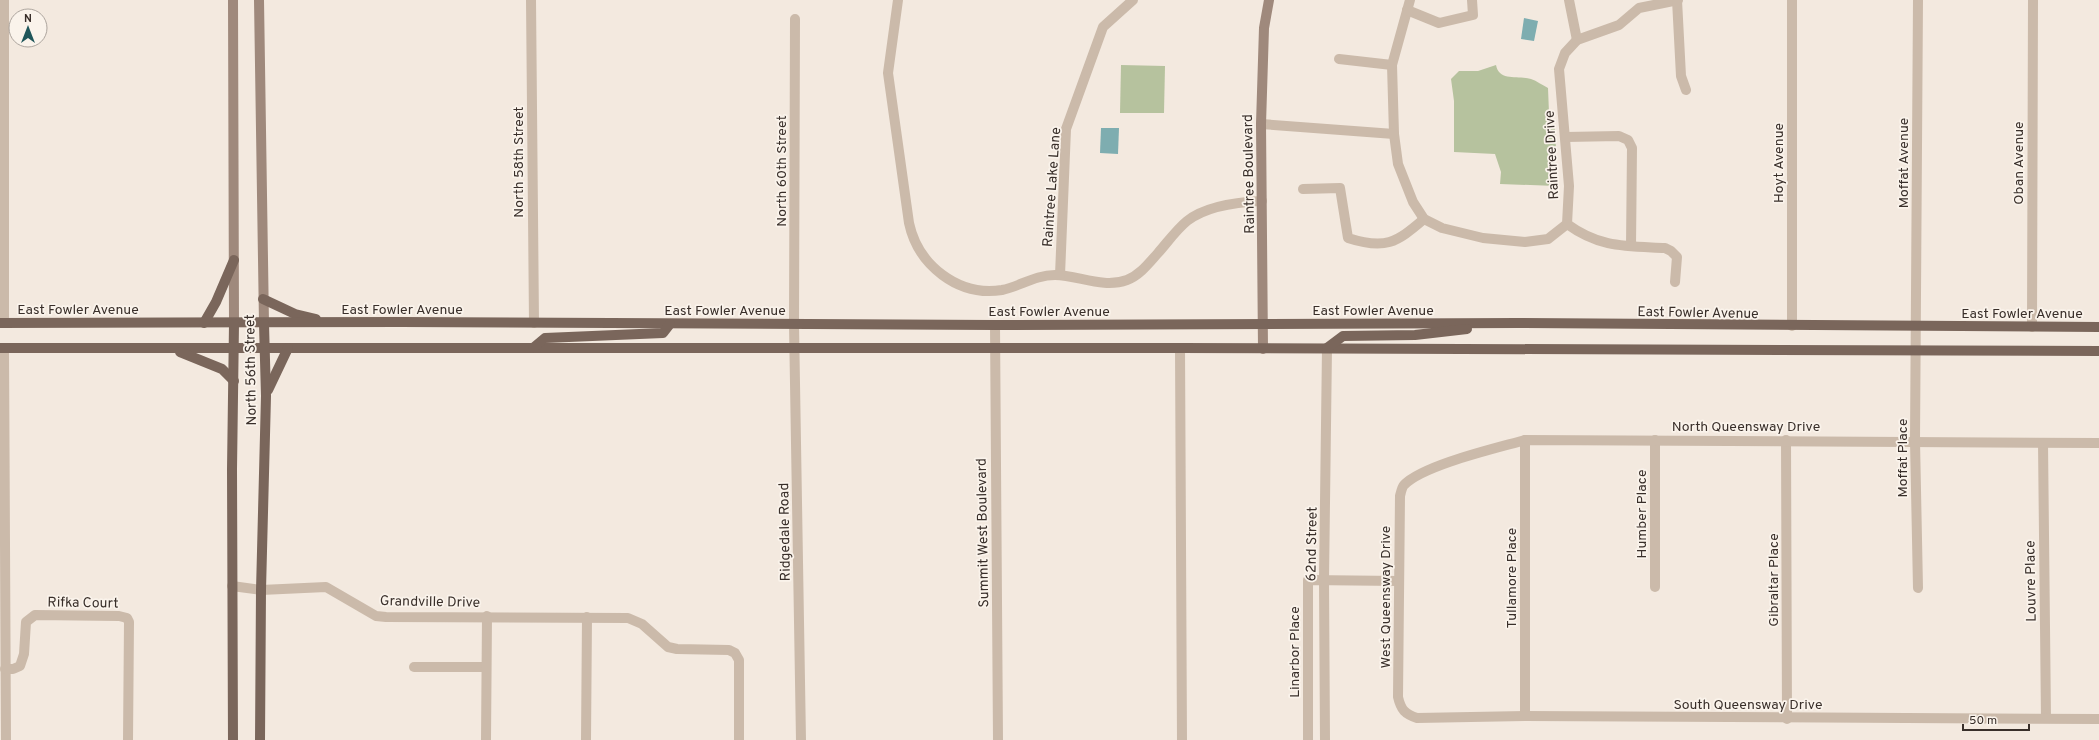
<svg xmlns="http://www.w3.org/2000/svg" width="2099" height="740" viewBox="0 0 2099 740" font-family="Overpass,sans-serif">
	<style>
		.green { fill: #b6c29e }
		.water { fill: #7eadb0 }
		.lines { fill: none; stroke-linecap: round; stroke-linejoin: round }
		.street { stroke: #cbbaaa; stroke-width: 10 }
		.secondary { stroke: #9f897c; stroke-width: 10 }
		.primary { stroke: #7a665b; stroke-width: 10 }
		.labels { text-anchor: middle; stroke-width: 3.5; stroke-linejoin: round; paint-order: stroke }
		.street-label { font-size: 14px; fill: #392f2a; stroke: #faf3eb }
	</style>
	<rect width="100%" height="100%" fill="#f3e9df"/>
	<g class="green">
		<path d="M1121 65 1165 66 1164 113H1120Z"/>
		<path d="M1496 65C1499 82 1518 75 1531 79 1537 81 1542 85 1548 88L1549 113 1555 129 1556 149 1554 161 1556 186 1500 184 1501 172 1495 154 1454 152V101L1451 79 1459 71H1478Z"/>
	</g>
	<g class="water">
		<path d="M1524 18 1538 21 1534 41 1521 39Z"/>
		<path d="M1101 128H1119L1118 154 1100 153Z"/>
	</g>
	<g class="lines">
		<g class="street">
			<path d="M4 0V323"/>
			<path d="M531 0 534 323"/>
			<path d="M898 0 888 73 909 223C918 265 958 297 1002 290 1021 286 1035 275 1055 275 1078 275 1103 289 1127 280 1140 275 1149 263 1158 253 1167 243 1176 230 1187 221 1206 206 1238 202 1262 201"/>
			<path d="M1410 0 1392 65 1394 134 1398 164 1413 202 1424 219 1442 228 1483 238 1525 242 1548 239 1567 224 1569 186 1559 69 1565 53 1577 40 1619 25 1639 8 1678 0"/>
			<path d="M1569 0 1577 40"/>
			<path d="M1677 0 1681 76 1686 90"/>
			<path d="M1792 0V326"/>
			<path d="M1407 10 1439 23 1473 15 1472 0"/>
			<path d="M795 19 794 324 801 740"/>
			<path d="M1339 59 1392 65"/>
			<path d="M1261 124 1394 134"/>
			<path d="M1566 137 1619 136 1628 140 1632 148 1631 246"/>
			<path d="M1303 189 1340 188 1348 238C1385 250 1396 243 1424 219"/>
			<path d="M1567 224C1600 248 1625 246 1665 248L1671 251 1677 257 1675 282"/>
			<path d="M1060 275 1066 129 1103 27 1133 0"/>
			<path d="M995 325 998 740"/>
			<path d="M2032 327 2033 0"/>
			<path d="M4 348 6 740"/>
			<path d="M1180 348 1182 740"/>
			<path d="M1525 440V716"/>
			<path d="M1655 440V587"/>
			<path d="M1786 440 1787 719"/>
			<path d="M2043 443 2046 718"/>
			<path d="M2099 443 1525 440C1497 448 1423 465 1404 485 1402 487 1401 492 1400 496L1398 697C1401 710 1405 714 1417 718L1525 716 2099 719"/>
			<path d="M232 586 261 590 326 587 376 616 386 617 628 618 642 624 668 647 677 649 729 650 735 653 739 660V740"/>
			<path d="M1918 588 1915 441 1918 0"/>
			<path d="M414 667H486"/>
			<path d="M5 669H13L20 666 24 654 26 622 35 615 119 616 127 618 129 622 128 740"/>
			<path d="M486 740 487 616"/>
			<path d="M586 740 587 617"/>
			<path d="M1308 740V580L1399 581"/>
			<path d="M1325 740 1324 580 1327 348"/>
		</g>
		<g class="secondary">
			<path d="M233 0 234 324"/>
			<path d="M259 0 264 324"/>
			<path d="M1263 349 1261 124 1264 28 1269 0"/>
		</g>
		<g class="primary">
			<path d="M263 299 295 314 316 319"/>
			<path d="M0 323 401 322 995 325 1517 323 2099 327"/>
			<path d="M204 323 216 302 234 260"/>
			<path d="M0 348H1180L2099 351"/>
			<path d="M533 348 545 338 663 333 670 324"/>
			<path d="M1327 348 1343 336 1415 335 1467 329"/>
			<path d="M180 352 222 369 234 381"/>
			<path d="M268 390 288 348"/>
			<path d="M233 740 232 469 234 324"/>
			<path d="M260 740 261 590 266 396 264 324"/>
		</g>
	</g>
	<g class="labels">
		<g class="street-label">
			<text transform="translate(1551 155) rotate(-93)" y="5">Raintree Drive</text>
			<text transform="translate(518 162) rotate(-90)" y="5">North 58th Street</text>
			<text transform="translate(1778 163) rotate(-90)" y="5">Hoyt Avenue</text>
			<text transform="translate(1903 163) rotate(-90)" y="5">Moffat Avenue</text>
			<text transform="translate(2018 163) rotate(-90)" y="5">Oban Avenue</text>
			<text transform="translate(781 171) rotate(-90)" y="5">North 60th Street</text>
			<text transform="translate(1248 174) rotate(-91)" y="5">Raintree Boulevard</text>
			<text transform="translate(1051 187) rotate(-86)" y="5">Raintree Lake Lane</text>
			<text x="78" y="314">East Fowler Avenue</text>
			<text x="402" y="314">East Fowler Avenue</text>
			<text x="725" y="315">East Fowler Avenue</text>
			<text x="1373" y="315">East Fowler Avenue</text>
			<text x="1049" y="316">East Fowler Avenue</text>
			<text transform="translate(1698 312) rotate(1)" y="5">East Fowler Avenue</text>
			<text x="2022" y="318">East Fowler Avenue</text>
			<text transform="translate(250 370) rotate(-91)" y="5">North 56th Street</text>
			<text x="1746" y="431">North Queensway Drive</text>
			<text transform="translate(1902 458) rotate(-90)" y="5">Moffat Place</text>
			<text transform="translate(1641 514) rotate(-90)" y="5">Humber Place</text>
			<text transform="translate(784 532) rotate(-91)" y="5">Ridgedale Road</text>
			<text transform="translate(982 533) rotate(-91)" y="5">Summit West Boulevard</text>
			<text transform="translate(1311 544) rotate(-89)" y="5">62nd Street</text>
			<text transform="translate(1511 578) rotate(-90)" y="5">Tullamore Place</text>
			<text transform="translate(1773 580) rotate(-90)" y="5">Gibraltar Place</text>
			<text transform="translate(2030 581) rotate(-91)" y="5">Louvre Place</text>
			<text transform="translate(1385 597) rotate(-90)" y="5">West Queensway Drive</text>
			<text transform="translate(430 601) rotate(1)" y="5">Grandville Drive</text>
			<text transform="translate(83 602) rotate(1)" y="5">Rifka Court</text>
			<text transform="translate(1294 652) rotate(-90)" y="5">Linarbor Place</text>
			<text x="1748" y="709">South Queensway Drive</text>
		</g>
	</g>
	<g transform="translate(28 28)"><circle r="19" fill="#faf3eb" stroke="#ada59e"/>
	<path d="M0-3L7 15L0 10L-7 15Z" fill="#1f565a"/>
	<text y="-6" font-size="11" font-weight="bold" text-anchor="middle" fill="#392f2a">N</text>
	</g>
	<path d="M1963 724v6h66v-6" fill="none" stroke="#392f2a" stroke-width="2"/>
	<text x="1969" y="724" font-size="12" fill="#392f2a" stroke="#faf3eb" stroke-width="3" paint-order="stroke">50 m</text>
</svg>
